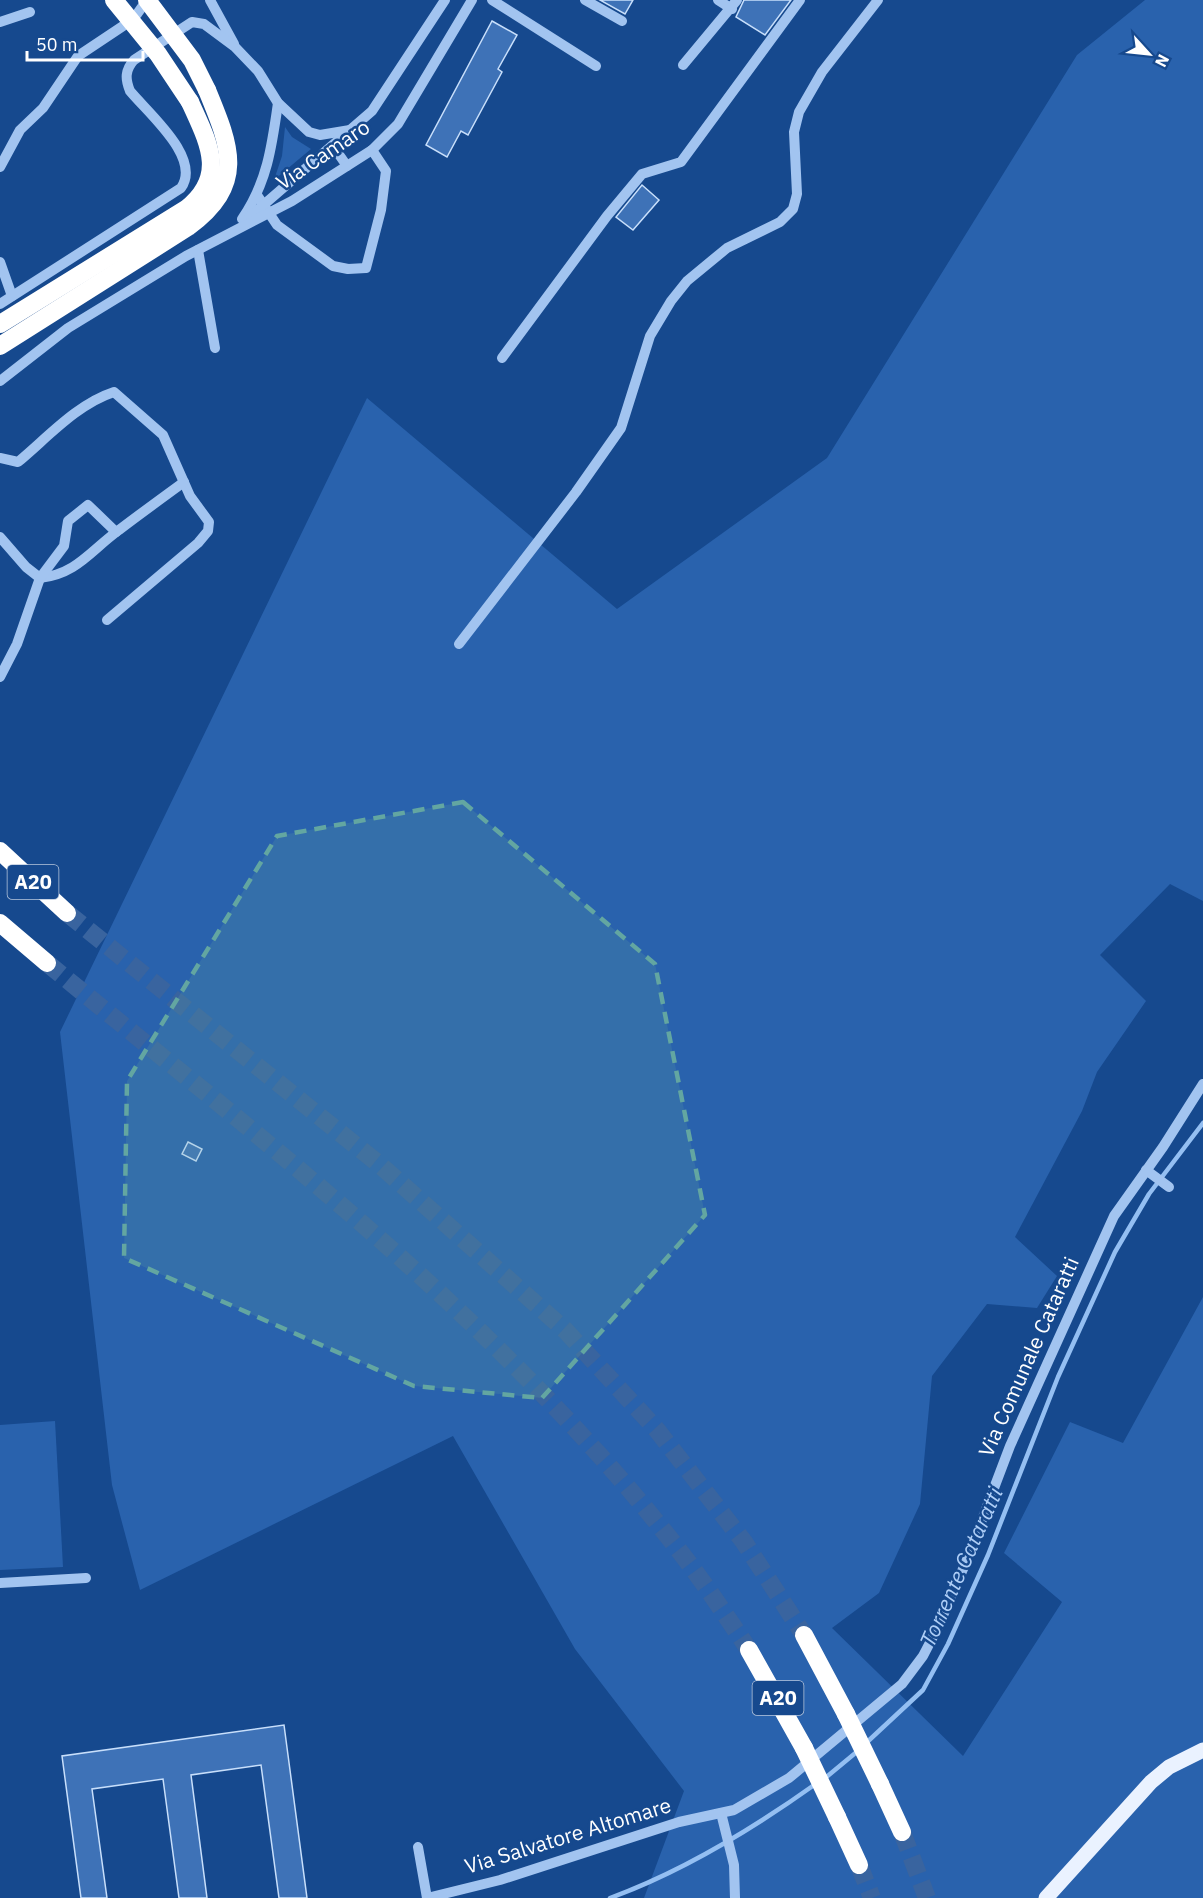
<svg xmlns="http://www.w3.org/2000/svg" width="1203" height="1898" viewBox="0 0 1203 1898" font-family="'IBM Plex Sans',sans-serif">
	<style>
		.green { fill: #2962ad }
		.lines { fill: none; stroke-linecap: round; stroke-linejoin: round }
		.stream { stroke: #94bff2; stroke-width: 4.5 }
		.building { fill: #3e72b7; stroke: #c8dffb; stroke-width: 1.5 }
		.highway-tunnel { stroke: #39649f; stroke-width: 18; stroke-dasharray: 18 9; stroke-linecap: butt }
		.minor { stroke: #a2c4f0; stroke-width: 10 }
		.major { stroke: #eaf2ff; stroke-width: 15 }
		.highway { stroke: #fff; stroke-width: 18 }
		.highway-bridge { stroke: #fff; stroke-width: 18 }
		.marked { fill: #63a6a1; fill-opacity: 0.2; stroke: #63a6a1; stroke-width: 4.5; stroke-dasharray: 12 8; stroke-linejoin: round }
		.labels { text-anchor: middle; stroke-width: 5; stroke-linejoin: round; paint-order: stroke }
		.shield { fill: #16498e; stroke: #b9c8dd; stroke-width: 1.5 }
		.shield-label { font-size: 20px; font-weight: bold; fill: #fff }
		.street-label { font-size: 21px; fill: #fff; stroke: #16498e }
		.water-label { font-size: 22px; font-style: italic; fill: #aecef7; stroke: #16498e }
	</style>
	<rect width="100%" height="100%" fill="#16498e"/>
	<g class="green">
		<path d="M1145 0H1203V901L1170 884 1100 955 1146 1001 1097 1072 1082 1111 1015 1237 1057 1276 1037 1308 987 1304 932 1376 920 1504 879 1593 832 1628 963 1756 1062 1602 1004 1553 1070 1422 1123 1443 1203 1297V1898H644L684 1791 575 1649 453 1436 140 1590 112 1485 60 1032 367 398 617 609 827 458 1077 55Z"/>
		<path d="M285 127 292 137 311 149 274 180 282 156Z"/>
		<path d="M55 1421 63 1567 0 1570V1425Z"/>
	</g>
	<g class="lines">
		<g class="stream">
			<path d="M865 1744 923 1690 948 1644 988 1555 1058 1377 1115 1252 1149 1194 1203 1123"/>
			<path d="M824 1779 859 1750"/>
			<path d="M610 1898C684 1871 754 1828 817 1783"/>
		</g>
	</g>
	<g class="building">
		<path d="M600 0H633L625 14Z"/>
		<path d="M744 0H791L765 35 736 17Z"/>
		<path d="M492 21 517 35 498 69 502 72 468 135 461 131 447 157 426 145Z"/>
		<path d="M642 185 659 200 633 230 616 217Z"/>
		<path d="M188 1142 202 1149 196 1161 182 1154Z"/>
		<path d="M284 1725 307 1898H279L261 1765 191 1775 207 1898H179L163 1779 92 1789 107 1898H81L62 1756Z"/>
	</g>
	<g class="lines">
		<g class="highway-tunnel">
			<path d="M67 913 380 1165 565 1330 657 1430 744 1542 804 1635"/>
			<path d="M47 963C206 1094 371 1221 516 1367 574 1425 631 1488 681 1553 705 1584 727 1617 749 1650"/>
			<path d="M902 1832 927 1898"/>
			<path d="M859 1865 872 1898"/>
		</g>
		<g class="minor">
			<path d="M210 0 234 44"/>
			<path d="M492 0 596 66"/>
			<path d="M585 0 622 21"/>
			<path d="M718 0 732 9"/>
			<path d="M0 22 30 12"/>
			<path d="M683 65 737 0"/>
			<path d="M333 146 347 166"/>
			<path d="M0 167 20 130 43 108 78 56 123 26 137 14 147 0"/>
			<path d="M257 195 277 225 333 266 348 269 366 268 381 210 386 171 372 150"/>
			<path d="M242 219C267 183 272 146 278 103"/>
			<path d="M245 221 372 111 445 0"/>
			<path d="M198 250 215 348"/>
			<path d="M0 262 12 296"/>
			<path d="M0 304 181 188C202 158 149 114 130 91 125 79 125 70 134 60L192 22 204 24 235 47 258 71 278 103 309 132 320 135 350 130"/>
			<path d="M502 358 607 216 642 174 681 162 800 0"/>
			<path d="M0 381 68 328 186 256 292 201 372 150 398 124 472 0"/>
			<path d="M0 458 18 462C47 438 77 404 114 392L163 435 190 496 209 522 208 531 198 543 107 620"/>
			<path d="M0 537 26 567 40 578C77 574 91 550 119 530 140 514 162 498 184 482"/>
			<path d="M459 644 576 492 621 428 650 336 671 301 687 281 727 248 780 222 793 209 797 194 794 132 799 112 822 72 878 0"/>
			<path d="M0 677 17 644 40 578 64 546 68 521 88 505 116 532"/>
			<path d="M1146 1170 1169 1187"/>
			<path d="M0 1583 86 1578"/>
			<path d="M721 1813 734 1865 735 1898"/>
			<path d="M418 1847 427 1898"/>
			<path d="M427 1898 500 1880 679 1822 734 1810 789 1778 902 1684 923 1656 938 1627 966 1562 1010 1446 1114 1216 1163 1147 1203 1084"/>
		</g>
		<path class="major" d="M1046 1898 1151 1782 1169 1767 1203 1750"/>
		<g class="highway">
			<path d="M0 324 186 209C228 176 208 142 190 102"/>
			<path d="M0 346 188 227C246 184 231 148 207 90"/>
			<path d="M0 851 67 913"/>
			<path d="M0 923 47 963"/>
			<path d="M804 1635 846 1714"/>
			<path d="M749 1650 804 1748"/>
			<path d="M880 1784 902 1832"/>
			<path d="M837 1817 859 1865"/>
		</g>
		<g class="highway-bridge">
			<path d="M114 0 158 54 190 102"/>
			<path d="M147 0 192 60 207 90"/>
			<path d="M846 1714 880 1784"/>
			<path d="M804 1748 837 1817"/>
		</g>
	</g>
	<path class="marked" d="M463 802 655 964 705 1215 542 1398 414 1386 124 1258 127 1081 277 836Z"/>
	<g class="labels">
		<g class="shield">
			<rect x="7.5" y="865" width="51" height="34" rx="4.5"/>
			<rect x="752.5" y="1681" width="51" height="34" rx="4.5"/>
		</g>
		<g class="shield-label">
			<text x="33" y="889">A20</text>
			<text x="778" y="1705">A20</text>
		</g>
		<g class="street-label">
			<text transform="translate(323 155) rotate(-34)" y="7">Via Camaro</text>
			<text transform="translate(1029 1357) rotate(-66)" y="7">Via Comunale Cataratti</text>
			<text transform="translate(568 1836) rotate(-17)" y="7">Via Salvatore Altomare</text>
		</g>
		<g class="water-label">
			<text transform="translate(961 1567) rotate(-66)" y="8">Torrente Cataratti</text>
		</g>
	</g>
	<g transform="translate(1149 54) rotate(117)" stroke="#16498e" stroke-width="4.5" paint-order="stroke">
	<path d="M0-4.5L10 22L0 15L-10 22Z" fill="#ffffff"/>
	<text y="-9" font-size="16" font-weight="bold" text-anchor="middle" fill="#ffffff">N</text>
	</g>
	<path d="M27 51v9h116v-9" fill="none" stroke="#ffffff" stroke-width="3"/>
	<text x="36" y="51" font-size="18" fill="#ffffff" stroke="#16498e" stroke-width="4.5" paint-order="stroke">50 m</text>
</svg>
